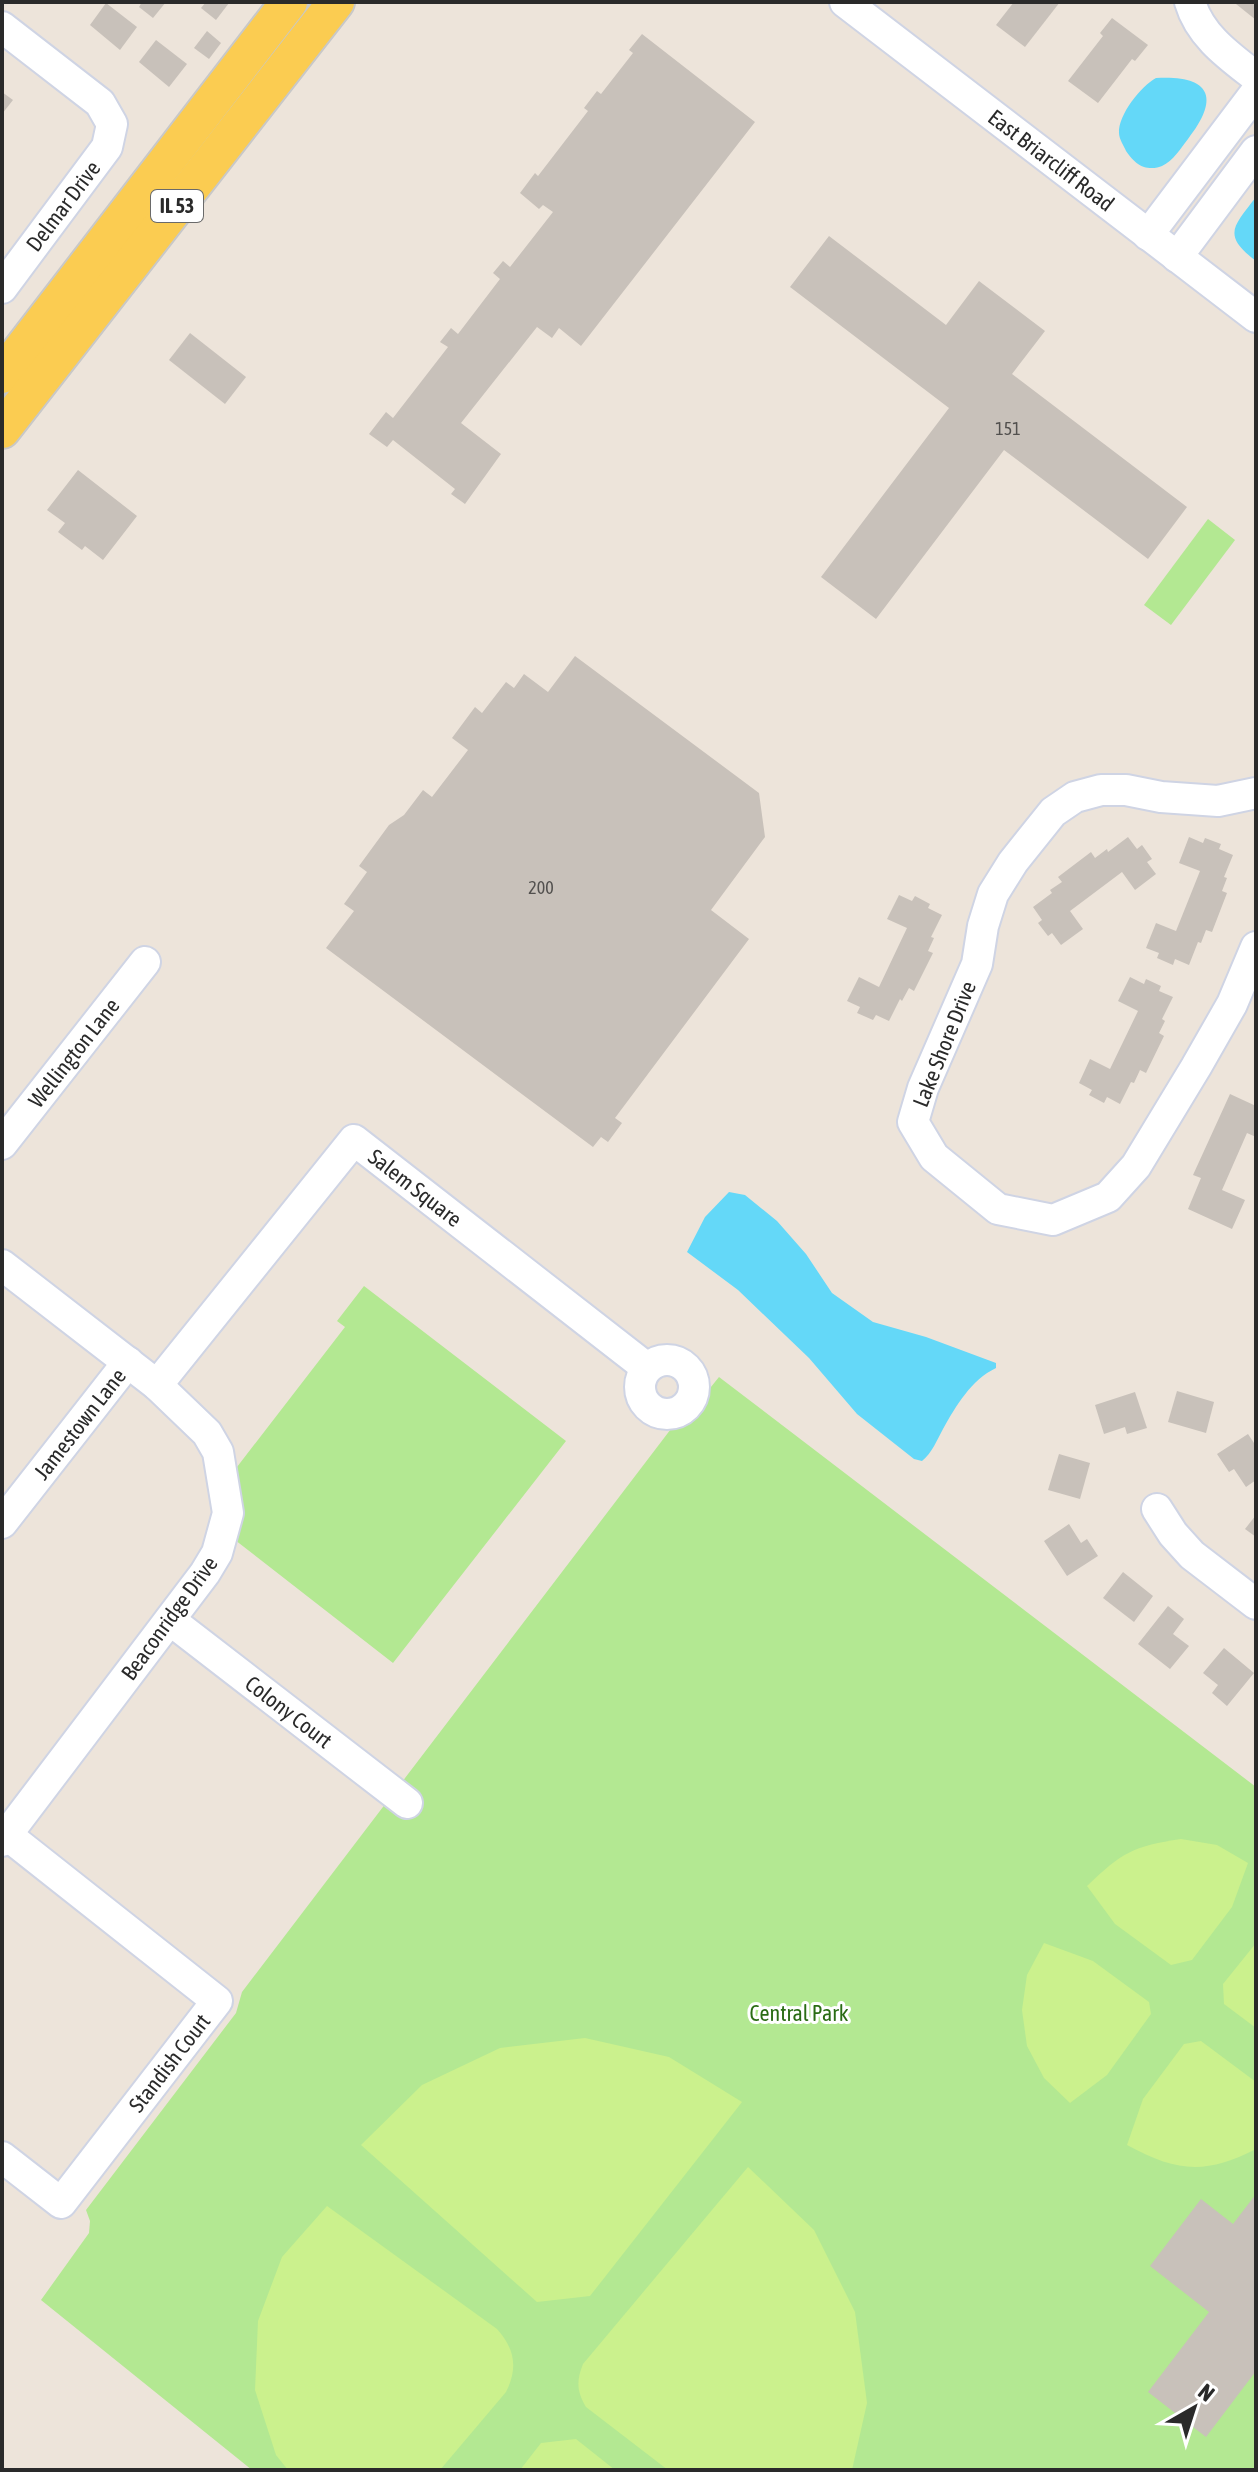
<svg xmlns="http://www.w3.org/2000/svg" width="1258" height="2472" viewBox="0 0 1258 2472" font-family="'Asap Condensed',sans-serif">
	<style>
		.green { fill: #b3e892 }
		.pitch { fill: #cbf18d }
		.water { fill: #64d8f8 }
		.building { fill: #c8c1ba }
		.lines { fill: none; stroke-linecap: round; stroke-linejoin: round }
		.minor-casing { stroke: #cfd4e4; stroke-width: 34 }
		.major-casing { stroke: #c8c8c8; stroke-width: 40 }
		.minor { stroke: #fff; stroke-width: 30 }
		.major { stroke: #fbcc51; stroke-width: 36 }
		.labels { text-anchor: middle; stroke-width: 6; stroke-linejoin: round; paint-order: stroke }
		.number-label { font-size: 18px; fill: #52504e }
		.shield { fill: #fff; stroke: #6a6a6a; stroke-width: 2 }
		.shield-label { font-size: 20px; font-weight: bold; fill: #2a2a2a }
		.street-label { font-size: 22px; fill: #2a2a2a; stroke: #fff }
		.park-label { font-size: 22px; fill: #2a6c14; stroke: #fff }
	</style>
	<rect width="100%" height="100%" fill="#ede4da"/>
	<g class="green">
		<path d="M1208 519 1235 540 1171 625 1144 605Z"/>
		<path d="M364 1286 566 1441 393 1663 235 1540 242 1504 237 1467 345 1327 337 1321Z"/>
		<path d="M719 1377 1256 1787V2470H252L41 2300 89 2233 90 2221 86 2210 236 2013 242 1992 677 1421 686 1418Z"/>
	</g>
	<g class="pitch">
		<path d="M1181 1839 1217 1845 1248 1863 1232 1907 1192 1960 1171 1965 1115 1924 1087 1886C1122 1852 1134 1846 1181 1839Z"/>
		<path d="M1044 1943 1093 1961 1149 2002 1151 2014 1107 2075 1070 2103 1044 2078 1027 2046 1022 2010 1027 1975Z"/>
		<path d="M1256 1943V2028L1224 2004 1223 1984Z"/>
		<path d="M585 2038 669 2057 742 2102 590 2296 537 2302 361 2145 422 2085 500 2048Z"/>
		<path d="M1201 2041 1256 2082V2149C1205 2175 1177 2172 1127 2145L1143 2099 1184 2044Z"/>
		<path d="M748 2167 814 2230 855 2312 867 2403 852 2470H668L586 2407C577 2392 576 2381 583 2364Z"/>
		<path d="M327 2206 497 2329C515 2349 518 2368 506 2392L440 2470H288L276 2455 255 2390 258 2321 282 2257Z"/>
		<path d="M576 2439 615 2470H520L541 2443Z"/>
	</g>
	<g class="water">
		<path d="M1156 78C1210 75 1221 97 1188 139 1181 148 1173 161 1162 166 1158 168 1150 169 1144 167 1137 165 1130 157 1126 151 1124 146 1119 139 1119 133 1118 115 1141 86 1156 78Z"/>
		<path d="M1256 197V261C1222 235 1233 227 1256 197Z"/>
		<path d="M729 1192 745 1195 777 1221 806 1254 832 1293 873 1322 926 1337 996 1363V1368C971 1380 956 1406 943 1429 937 1440 932 1453 922 1461L914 1459 857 1414 809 1358 738 1290 687 1252 705 1217Z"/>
	</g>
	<g class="building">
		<path d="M142 2H166L153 18 139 7Z"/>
		<path d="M206 2H227L229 3 216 20 201 8Z"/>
		<path d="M1014 2H1060L1025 47 996 25Z"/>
		<path d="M1238 2H1256V20L1236 4Z"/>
		<path d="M106 3 137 27 120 50 90 25Z"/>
		<path d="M1112 18 1148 45 1135 61 1132 59 1098 103 1068 81 1103 36 1100 33Z"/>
		<path d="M207 31 221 43 209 59 194 48Z"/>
		<path d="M642 34 755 122 581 346 559 328 552 338 537 327 461 423 501 454 465 504 451 494 455 489 393 440 387 447 369 434 386 412 393 418 448 347 440 342 451 328 458 334 500 279 493 273 503 261 510 267 553 212 543 205 539 209 520 193 535 173 538 176 588 111 584 108 597 91 601 94 633 53 629 50Z"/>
		<path d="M156 40 187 64 169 87 139 62Z"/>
		<path d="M2 92 13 100 2 114Z"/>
		<path d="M829 236 946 325 979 281 1045 331 1012 374 1187 507 1148 559 1004 450 876 619 821 577 949 408 790 287Z"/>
		<path d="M190 333 246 377 225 404 169 360Z"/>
		<path d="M78 470 137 516 103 560 85 546 82 550 58 532 65 523 47 510Z"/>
		<path d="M575 656 759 793 765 837 711 910 749 939 615 1118 622 1123 608 1142 601 1137 593 1147 326 948 354 911 344 904 367 872 359 866 389 825 404 815 423 790 432 797 468 750 452 738 475 707 482 713 506 682 514 688 524 674 548 692Z"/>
		<path d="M1128 837 1137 849 1142 845 1152 859 1147 862 1156 874 1135 890 1122 872 1070 911 1083 929 1061 945 1052 933 1048 936 1038 923 1042 920 1033 907 1052 893 1050 890 1062 882 1058 877 1091 852 1095 858 1107 849 1108 852Z"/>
		<path d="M1189 837 1203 843 1205 838 1221 844 1219 849 1233 855 1224 877 1227 878 1222 891 1227 893 1212 932 1206 930 1201 943 1198 942 1189 965 1175 959 1173 965 1157 958 1159 953 1146 948 1156 923 1176 931 1200 871 1179 863Z"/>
		<path d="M899 895 912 901 915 896 930 904 928 908 942 915 931 937 934 938 928 951 933 953 914 991 909 988 902 1001 900 999 889 1021 876 1015 873 1020 857 1013 860 1007 847 1001 859 977 879 987 907 928 887 919Z"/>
		<path d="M1130 977 1144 984 1146 979 1161 986 1159 991 1173 997 1162 1019 1165 1021 1159 1033 1164 1036 1146 1073 1140 1070 1134 1083 1131 1082 1120 1104 1107 1097 1104 1103 1089 1095 1092 1090 1079 1083 1090 1059 1110 1069 1138 1011 1118 1001Z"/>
		<path d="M1230 1094 1256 1106V1137L1247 1133 1222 1190 1245 1200 1232 1229 1188 1209 1201 1178 1193 1175Z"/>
		<path d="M1177 1391 1214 1402 1206 1433 1168 1422Z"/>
		<path d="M1135 1392 1147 1428 1127 1434 1125 1427 1104 1434 1095 1405Z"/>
		<path d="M1248 1434 1256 1446V1480L1246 1487 1234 1469 1229 1472 1217 1454Z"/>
		<path d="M1059 1454 1090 1463 1080 1499 1048 1490Z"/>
		<path d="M1256 1515V1537L1245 1529Z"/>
		<path d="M1069 1524 1081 1543 1087 1539 1098 1556 1067 1576 1044 1541Z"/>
		<path d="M1123 1572 1153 1596 1134 1622 1103 1598Z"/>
		<path d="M1168 1606 1184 1619 1173 1634 1189 1646 1170 1669 1138 1644Z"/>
		<path d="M1224 1648 1254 1673 1227 1706 1212 1693 1218 1685 1203 1673Z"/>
		<path d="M1256 2194V2371L1206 2437 1148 2392 1209 2312 1150 2266 1201 2199 1233 2224Z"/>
	</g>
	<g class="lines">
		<defs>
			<g id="minor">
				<path id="s1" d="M845 2 1256 317"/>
				<path d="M1190 2C1200 36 1229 56 1256 77"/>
				<path d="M2 27 100 103 112 124 107 147 2 288"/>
				<path d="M1148 235 1256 92"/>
				<path d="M1177 257 1256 151"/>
				<path d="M1256 793 1218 801 1161 797 1126 790H1101L1075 797 1053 812 1013 862 993 894 983 926 977 964 923 1088 913 1122 934 1157 998 1209 1053 1220 1108 1197 1136 1166 1196 1067 1232 1004 1256 947"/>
				<path id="s2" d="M2 1144 145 962"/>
				<path d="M2 1265 157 1385 207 1433 218 1452 228 1513 217 1553 205 1573 2 1841"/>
				<circle cx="667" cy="1387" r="27"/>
				<path id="s3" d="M157 1385 354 1140 647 1368"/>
				<path d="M1157 1509 1173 1534 1192 1555 1256 1604"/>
				<path id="s4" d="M2 1523 128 1362"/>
				<path id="s5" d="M170 1620 407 1803"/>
				<path id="s6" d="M2 2157 61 2203 217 2001 7 1835"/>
			</g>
			<g id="major">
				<path d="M2 375 289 2"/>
				<path d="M2 430 336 2"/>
			</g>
		</defs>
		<use href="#minor" class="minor-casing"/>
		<use href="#major" class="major-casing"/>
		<use href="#minor" class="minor"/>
		<use href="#major" class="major"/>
	</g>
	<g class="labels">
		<g class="number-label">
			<text x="1008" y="435">151</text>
			<text x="541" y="894">200</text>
		</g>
		<rect class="shield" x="151" y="190" width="52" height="32" rx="6"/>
		<g class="shield-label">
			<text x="177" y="213">IL 53</text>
		</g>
		<g class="street-label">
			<text dy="8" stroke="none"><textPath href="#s1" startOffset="260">East Briarcliff Road</textPath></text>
			<text transform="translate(63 206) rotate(-53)" y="8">Delmar Drive</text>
			<text transform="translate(944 1044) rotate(-68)" y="8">Lake Shore Drive</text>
			<text dy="8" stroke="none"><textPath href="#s2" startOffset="116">Wellington Lane</textPath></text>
			<text dy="8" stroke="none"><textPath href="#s3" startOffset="392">Salem Square</textPath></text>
			<text dy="8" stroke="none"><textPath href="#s4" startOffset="126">Jamestown Lane</textPath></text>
			<text transform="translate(169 1618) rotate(-54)" y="8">Beaconridge Drive</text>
			<text dy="8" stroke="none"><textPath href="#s5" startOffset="150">Colony Court</textPath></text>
			<text dy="8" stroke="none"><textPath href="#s6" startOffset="252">Standish Court</textPath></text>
		</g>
		<g class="park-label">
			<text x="799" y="2021">Central Park</text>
		</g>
	</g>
	<rect width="1258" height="2472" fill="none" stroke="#2a2a2a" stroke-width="8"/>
	<g transform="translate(1194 2408) rotate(39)" stroke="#ffffff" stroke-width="6" paint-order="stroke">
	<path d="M0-6L14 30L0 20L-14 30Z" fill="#2a2a2a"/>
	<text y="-12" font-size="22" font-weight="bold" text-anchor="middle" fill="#2a2a2a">N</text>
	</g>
</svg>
